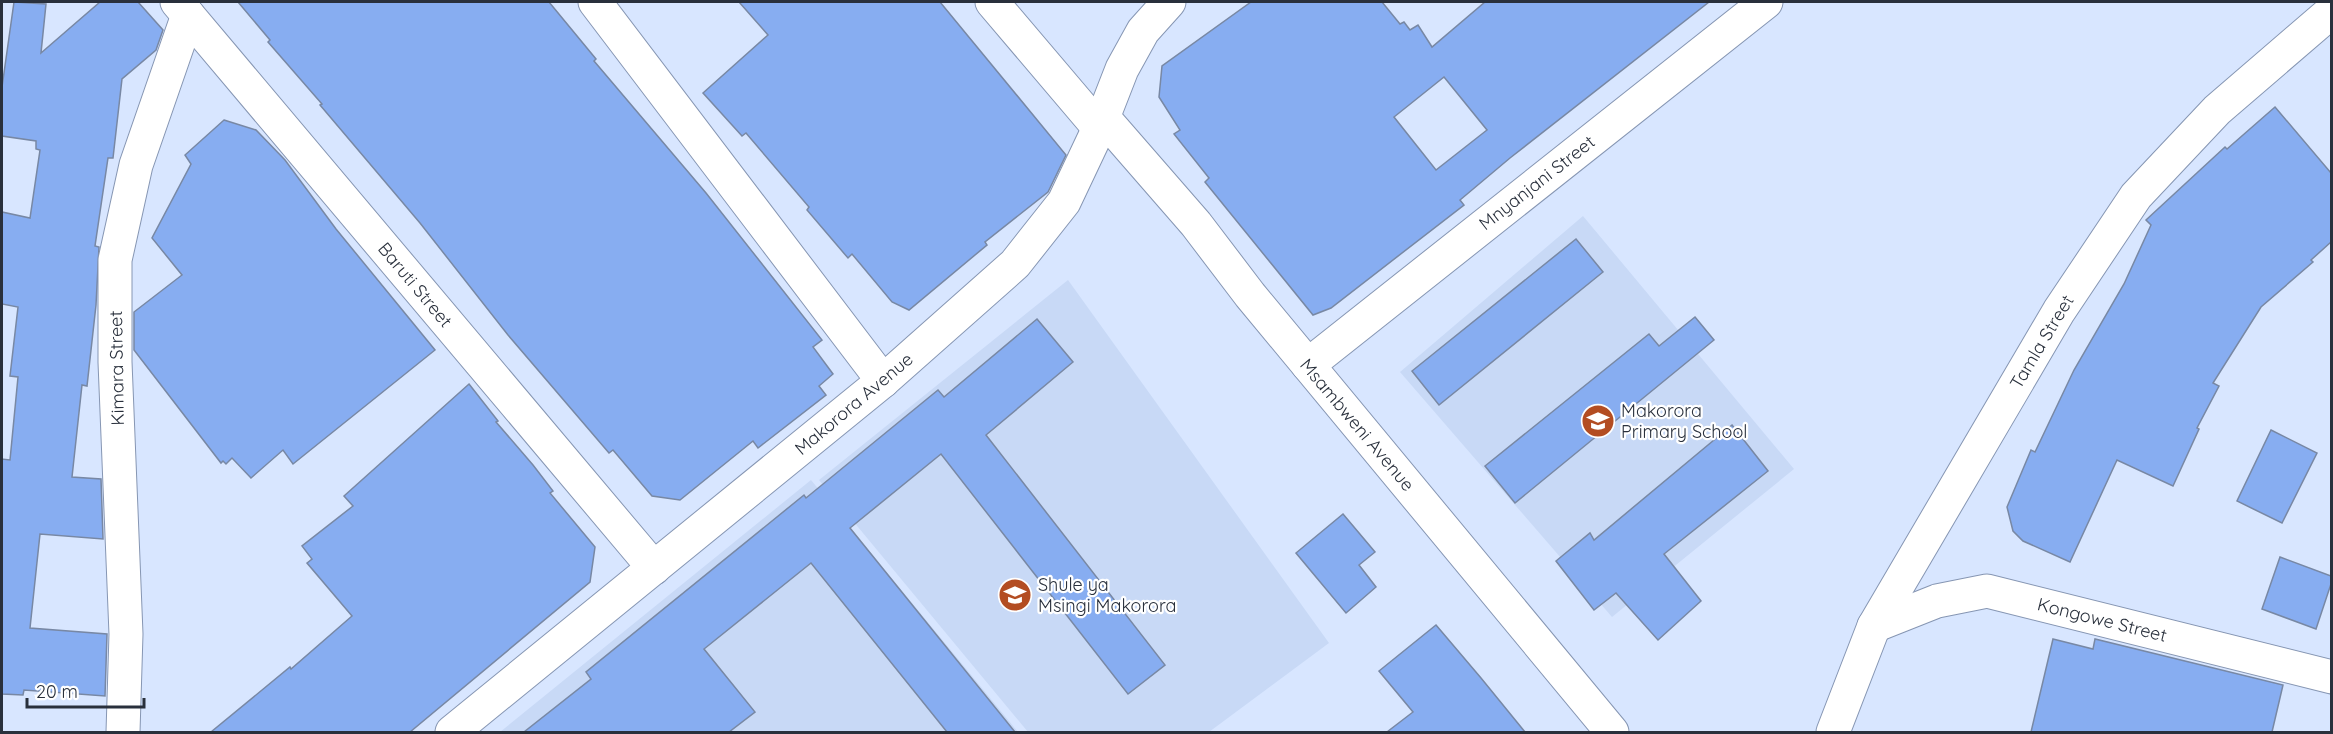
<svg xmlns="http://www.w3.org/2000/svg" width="2333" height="734" viewBox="0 0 2333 734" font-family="Quicksand,sans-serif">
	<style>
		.built { fill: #c8d9f6 }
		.building { fill: #87adf1; stroke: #7888a4; stroke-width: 1.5; fill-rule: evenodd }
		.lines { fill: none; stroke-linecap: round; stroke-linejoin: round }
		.minor-casing { stroke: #8696b3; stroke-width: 35 }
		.tertiary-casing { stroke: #8696b3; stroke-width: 35 }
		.minor { stroke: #fff; stroke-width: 33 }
		.tertiary { stroke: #fff; stroke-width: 33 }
		.labels { text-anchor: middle; stroke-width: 4.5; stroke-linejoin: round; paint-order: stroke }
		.street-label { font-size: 18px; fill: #29303c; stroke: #fff }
		.poi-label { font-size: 18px; fill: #29303c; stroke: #fff; text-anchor: start }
	</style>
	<rect width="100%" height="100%" fill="#d8e6ff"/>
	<g class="built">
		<path d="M1583 216 1794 469 1612 617 1400 372Z"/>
		<path d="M1068 280 1329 643 1209 732H1028L819 480Z"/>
		<path d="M811 480 1018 732H500Z"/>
	</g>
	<g class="building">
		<path d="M14 2 46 4 41 53 100 2H138L163 30 156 50 122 79 113 158H108L95 246 99 247 96 305 87 386 82 385 72 477 101 479 103 539 40 534 30 628 107 634 105 696 24 690 23 695 2 694V459L10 460 18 377 10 376 18 307 2 304V212L30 218 40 150 36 149V141L2 136V87Z"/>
		<path d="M238 2H549L596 59 594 61 706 193 822 340 813 347 833 374 819 386 826 395 758 448 753 441 680 500 652 496 613 450 609 453 508 335 420 223 320 105 322 104 268 42 270 40Z"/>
		<path d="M739 2H940L1066 155 1048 192 985 242 987 245 909 310 892 302 852 254 848 258 807 210 809 207 746 133 742 136 703 93 768 35Z"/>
		<path d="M1251 2H1382L1400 24 1404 22 1410 30 1418 25 1432 47 1485 2H1709L1510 158 1460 200 1464 205 1331 308 1313 315 1205 182 1209 178 1174 134 1180 130 1159 97 1162 66ZM1444 77 1487 130 1436 170 1394 117Z"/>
		<path d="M2275 107 2331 173V242L2311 260 2313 262 2261 307 2213 383 2219 386 2197 428 2199 429 2173 486 2117 460 2070 562 2023 541 2013 531 2007 507 2031 450 2035 452 2074 370 2124 284 2151 225 2146 220 2225 147 2227 149Z"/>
		<path d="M224 120 256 130 285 160 336 229 435 350 293 464 283 450 251 478 232 458 226 464 223 461 221 463 134 350V312L182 275 152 238 191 164 185 155Z"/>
		<path d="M1576 239 1603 272 1439 405 1412 371Z"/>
		<path d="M1695 317 1714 340 1515 503 1485 466 1649 334 1659 346Z"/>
		<path d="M1037 319 1073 362 986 435 1165 665 1128 694 941 454 850 528 1015 732H947L811 563 704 649 755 712 729 732H524L591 679 586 672 804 495 806 498 938 390 944 397Z"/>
		<path d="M469 384 498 421 496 422 533 465 553 491 550 493 595 547 590 582 410 732H211L290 667 291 669 352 616 307 563 312 559 302 546 353 506 344 496Z"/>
		<path d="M1732 425 1768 471 1664 554 1701 601 1658 640 1616 593 1594 610 1556 561 1590 533 1594 540Z"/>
		<path d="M2271 430 2317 453 2282 523 2237 501Z"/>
		<path d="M1343 514 1375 552 1359 565 1376 587 1346 613 1296 553Z"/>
		<path d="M2280 557 2331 576V584L2316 629 2262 609Z"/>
		<path d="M1436 625 1481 678 1525 732H1387L1413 712 1379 671Z"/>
		<path d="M2053 639 2093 649 2095 639 2283 685 2272 732H2031Z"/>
	</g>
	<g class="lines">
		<defs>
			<g id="minor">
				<path d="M177 2 654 568"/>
				<path d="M595 2 883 381"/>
				<path d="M992 2 1099 128"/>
				<path d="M1102 116 1196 224 1250 295 1612 732"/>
				<path d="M1308 365 1766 2"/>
				<path d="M1874 626 1937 601 1987 591 2332 677"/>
				<path d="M123 732 126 634 115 362V260L136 165 188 15"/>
				<path d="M1833 732 1874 626 2059 311 2136 196 2217 110 2332 11"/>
			</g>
			<path id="tertiary" d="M452 732 883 381 1015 264 1064 202 1099 128 1122 69 1143 31 1169 2"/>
		</defs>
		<use href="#minor" class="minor-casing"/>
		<use href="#tertiary" class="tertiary-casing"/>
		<use href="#minor" class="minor"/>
		<use href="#tertiary" class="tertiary"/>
	</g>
	<defs>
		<symbol id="school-disc" viewBox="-11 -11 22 22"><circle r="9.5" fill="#b34d22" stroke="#fff"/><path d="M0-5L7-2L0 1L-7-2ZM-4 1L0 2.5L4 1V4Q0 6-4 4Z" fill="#fff"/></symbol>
	</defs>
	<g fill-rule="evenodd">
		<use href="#school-disc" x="1579" y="402" width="38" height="38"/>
		<use href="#school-disc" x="996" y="576" width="38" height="38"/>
	</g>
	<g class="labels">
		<g class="street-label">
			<text transform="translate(1537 183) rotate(-38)" y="6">Mnyanjani Street</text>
			<text transform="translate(415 285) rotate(50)" y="6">Baruti Street</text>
			<text transform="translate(2042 342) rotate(-59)" y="6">Tamla Street</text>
			<text transform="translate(117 368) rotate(-91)" y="6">Kimara Street</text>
			<text transform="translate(854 404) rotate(-40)" y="6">Makorora Avenue</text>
			<text transform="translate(1357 425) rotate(50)" y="6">Msambweni Avenue</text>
			<text transform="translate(2102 620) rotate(14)" y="6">Kongowe Street</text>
		</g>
		<g class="poi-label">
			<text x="1621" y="417">Makorora<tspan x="1621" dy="21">Primary School</tspan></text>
			<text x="1038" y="591">Shule ya<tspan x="1038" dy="21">Msingi Makorora</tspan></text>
		</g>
	</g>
	<rect width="2333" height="734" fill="none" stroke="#29303c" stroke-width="6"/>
	<path d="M27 698v9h117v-9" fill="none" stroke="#29303c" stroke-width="3"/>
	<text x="36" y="698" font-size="18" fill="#29303c" stroke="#ffffff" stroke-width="4.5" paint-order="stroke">20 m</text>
</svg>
